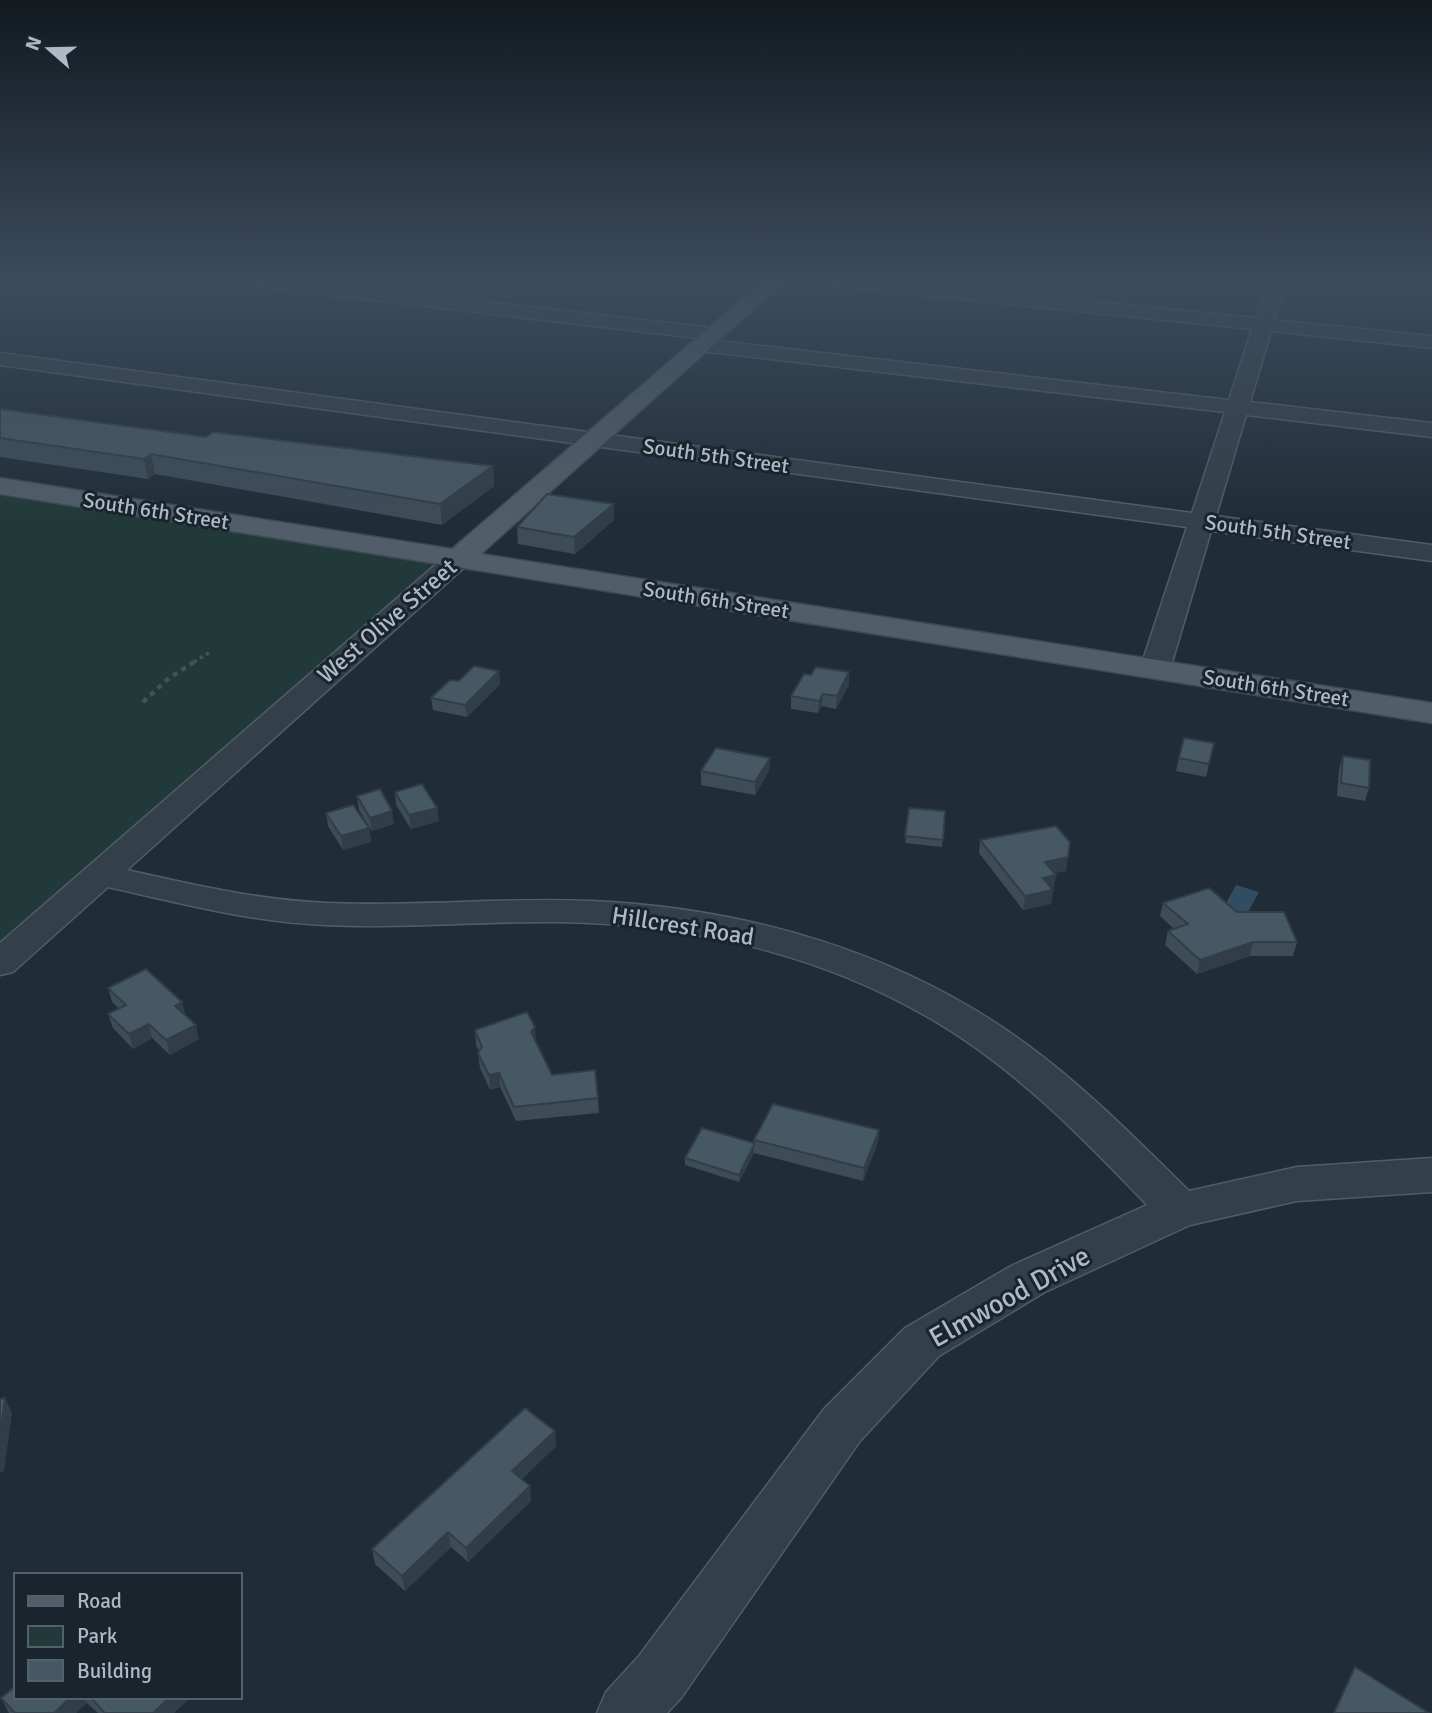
<svg xmlns="http://www.w3.org/2000/svg" width="1432" height="1713" viewBox="0 0 1432 1713" font-family="Signika,sans-serif">
	<style>
		.green { fill: #223939 }
		.water { fill: #324c61 }
		.lines { fill: none; stroke-linecap: round; stroke-linejoin: round }
		.minor-casing { stroke: #515d66; stroke-width: 3 }
		.major-casing { stroke: #3d4852; stroke-width: 3 }
		.path-far1 { stroke: #3f5655; stroke-width: 3.5; stroke-dasharray: 3.5 3.5; stroke-linecap: butt }
		.path { stroke: #3f5655; stroke-width: 4.5; stroke-dasharray: 5 5; stroke-linecap: butt }
		.minor { fill: #333f49; fill-rule: evenodd }
		.major { fill: #515e69; fill-rule: evenodd }
		.wall { fill: #3d4c57 }
		.shaded-wall { fill: #323e47 }
		.building { fill: #475865; stroke: #323e47; stroke-width: 2 }
		.labels { text-anchor: middle; stroke-width: 6; stroke-linejoin: round; paint-order: stroke }
		.far-street-label { font-size: 21px; fill: #adbac5; stroke: #19242d }
		.street-label { font-size: 24px; fill: #adbac5; stroke: #19242d }
		.near-street-label { font-size: 28px; fill: #adbac5; stroke: #19242d }
	</style>
	<rect width="100%" height="100%" fill="#202d38"/>
	<path class="green" d="M0 492 457 560 0 963Z"/>
	<path class="water" d="M1236 885 1259 892 1247 914 1239 915 1224 907Z"/>
	<g class="lines">
		<defs>
			<g id="minor">
				<path d="M244 281H300L714 328 724 334 714 340 253 286Z"/>
				<path d="M824 281H886L1256 318 1268 281H1286L1274 320 1432 336V348L1271 331 1250 402 1432 423V437L1246 415 1216 516 1432 545V561L1211 531 1170 669 1165 675 1155 678 1145 675 1140 669 1187 527 0 365V353L1192 513 1225 412 701 351 694 349 691 345 694 341 701 339 1229 400 1252 329 833 286Z"/>
				<path d="M457 552 466 554 470 560 466 566 127 870C193 885 259 900 326 903 415 907 504 897 592 901 746 908 901 952 1026 1044 1085 1087 1137 1140 1189 1191L1297 1167 1432 1158V1192L1297 1201 1190 1225 1045 1292 939 1356 860 1441 681 1698 667 1713H597L606 1692 639 1656 824 1409 905 1328 1011 1266 1147 1205C1082 1137 1015 1068 933 1020 820 953 689 924 558 922 481 921 403 929 325 925 251 922 180 903 108 887L13 972 0 975V943L448 554Z"/>
			</g>
			<path id="major" d="M763 281H785L481 554 1432 703V723L0 494V478L452 549Z"/>
		</defs>
		<use href="#minor" class="minor-casing"/>
		<use href="#major" class="major-casing"/>
		<path class="path-far1" d="M194 662 210 652"/>
		<path class="path" d="M143 702 168 679 197 660"/>
		<use href="#minor" class="minor"/>
		<use href="#major" class="major"/>
	</g>
	<g class="wall">
		<path d="M0 409 206 437 493 466 494 486 442 525 155 474 148 479 0 457Z"/>
		<path d="M614 504V520L575 554 518 544 517 527Z"/>
		<path d="M499 671 500 684 467 717 433 710 431 698Z"/>
		<path d="M849 685 836 709 822 706 818 713 791 709V696Z"/>
		<path d="M1214 743 1206 777 1176 771 1179 758Z"/>
		<path d="M1343 756 1369 788 1365 801 1337 796 1339 769Z"/>
		<path d="M770 758 769 771 755 795 701 785V771Z"/>
		<path d="M395 792 439 821 411 829 396 805Z"/>
		<path d="M357 796 394 824 372 831 359 810Z"/>
		<path d="M909 808 945 811 942 847 905 843Z"/>
		<path d="M326 813 369 828 371 842 343 850 328 826Z"/>
		<path d="M980 840 1066 871 1055 873 1054 889H1052L1053 890 1051 904 1023 910 979 853Z"/>
		<path d="M1163 903 1237 912 1297 942 1293 956H1250L1197 974 1165 945 1168 931 1174 929 1160 916Z"/>
		<path d="M108 988 185 1015 199 1039 170 1055 152 1038 133 1049 113 1028 108 1014 119 1009 112 1002Z"/>
		<path d="M475 1030 536 1042 552 1075 598 1098 599 1113 516 1121 500 1087 490 1090 480 1068 478 1053 479 1052 476 1045Z"/>
		<path d="M879 1130 878 1142 863 1181 754 1153 739 1182 685 1165V1158L754 1143V1140Z"/>
		<path d="M555 1431 556 1446 522 1479 531 1501 468 1562 451 1547 405 1591 375 1564 372 1549Z"/>
		<path d="M16 1697H190L174 1713H98L87 1703 76 1713H9L1 1698Z"/>
	</g>
	<g class="shaded-wall">
		<path d="M151 454 155 474 148 479 144 459Z"/>
		<path d="M493 466 494 486 442 525 440 504Z"/>
		<path d="M614 504V520L575 554 574 537Z"/>
		<path d="M499 671 500 684 467 717 465 705Z"/>
		<path d="M849 672V685L836 709 837 696Z"/>
		<path d="M823 694 822 706 818 713 819 701Z"/>
		<path d="M770 758 769 771 755 795V782Z"/>
		<path d="M437 808 439 821 411 829 409 815Z"/>
		<path d="M392 811 394 824 372 831 370 818Z"/>
		<path d="M369 828 371 842 343 850 341 836Z"/>
		<path d="M1068 857 1066 871 1043 876 1045 862Z"/>
		<path d="M1056 875 1054 889 1041 892 1043 878Z"/>
		<path d="M1053 890 1051 904 1023 910 1025 896Z"/>
		<path d="M1253 942 1250 956 1197 974 1200 960Z"/>
		<path d="M182 1002 186 1017 175 1006Z"/>
		<path d="M149 1024 152 1038 133 1049 129 1034Z"/>
		<path d="M196 1025 199 1039 170 1055 166 1040Z"/>
		<path d="M535 1027 536 1042 531 1032Z"/>
		<path d="M499 1073 500 1087 490 1090 489 1075Z"/>
		<path d="M879 1130 878 1142 863 1181 864 1168Z"/>
		<path d="M754 1145V1153L739 1182V1175Z"/>
		<path d="M5 1398 12 1413 4 1471 0 1472V1437Z"/>
		<path d="M555 1431 556 1446 514 1486 512 1471Z"/>
		<path d="M530 1486 531 1501 468 1562 466 1548Z"/>
		<path d="M448 1532 451 1547 405 1591 402 1576Z"/>
		<path d="M71 1697H85L87 1703 76 1713H54Z"/>
		<path d="M170 1697H190L174 1713H153Z"/>
	</g>
	<g class="building">
		<path d="M0 409 206 437 213 432 493 466 440 504 151 454 144 459 0 438Z"/>
		<path d="M547 494 614 504 574 537 517 527Z"/>
		<path d="M474 666 499 671 465 705 431 698 450 680 459 681Z"/>
		<path d="M816 667 849 672 837 696 823 694 819 701 791 696 804 674 811 675Z"/>
		<path d="M1184 738 1214 743 1209 764 1179 758Z"/>
		<path d="M716 748 770 758 755 782 701 771Z"/>
		<path d="M1343 756 1370 760 1369 788 1341 783Z"/>
		<path d="M422 784 437 808 409 815 395 792Z"/>
		<path d="M380 789 392 811 370 818 357 796Z"/>
		<path d="M353 805 369 828 341 836 326 813Z"/>
		<path d="M909 808 945 811 943 840 905 836Z"/>
		<path d="M1056 826 1070 842 1068 857 1045 862 1056 875 1043 878 1053 890 1025 896 980 840Z"/>
		<path d="M1209 888 1237 912H1284L1297 942H1253L1200 960 1168 931 1188 924 1163 903Z"/>
		<path d="M146 969 182 1002 175 1006 196 1025 166 1040 149 1024 129 1034 108 1014 126 1005 108 988Z"/>
		<path d="M527 1012 535 1027 531 1032 552 1075 595 1070 598 1098 514 1107 499 1073 489 1075 478 1053 482 1047 475 1030Z"/>
		<path d="M773 1104 879 1130 864 1168 754 1140Z"/>
		<path d="M702 1128 754 1143V1145L739 1175 685 1158Z"/>
		<path d="M5 1398 0 1437V1399Z"/>
		<path d="M525 1408 555 1431 512 1471 530 1486 466 1548 448 1532 402 1576 372 1549Z"/>
		<path d="M1355 1667 1429 1713H1334Z"/>
		<path d="M16 1686V1697H71L54 1713H15L1 1698Z"/>
		<path d="M90 1697H170L153 1713H105Z"/>
	</g>
	<linearGradient id="sky" x2="0" y2="1"><stop stop-color="#12191f"/><stop offset="0.54" stop-color="#3c4c5e"/><stop offset="1" stop-color="#3c4c5e" stop-opacity="0"/></linearGradient>
	<rect width="1432" height="521" fill="url(#sky)"/>
	<g class="labels">
		<g class="far-street-label">
			<text transform="translate(716 456) rotate(8)" y="7">South 5th Street</text>
			<text transform="translate(156 511) rotate(9)" y="7">South 6th Street</text>
			<text transform="translate(1278 532) rotate(8)" y="7">South 5th Street</text>
			<text transform="translate(716 600) rotate(9)" y="7">South 6th Street</text>
			<text transform="translate(1276 688) rotate(9)" y="7">South 6th Street</text>
		</g>
		<g class="street-label">
			<text transform="translate(387 621) rotate(-41)" y="8">West Olive Street</text>
			<text transform="translate(683 926) rotate(9)" y="8">Hillcrest Road</text>
		</g>
		<g class="near-street-label">
			<text transform="translate(1009 1296) rotate(-29)" y="10">Elmwood Drive</text>
		</g>
	</g>
	<rect x="14" y="1573" width="228" height="126" fill="#19242d" stroke="#54606a" stroke-width="2"/>
	<rect x="28" y="1596" width="35" height="10" fill="#515e69" stroke="#54606a" stroke-width="2"/>
	<text x="77" y="1608" font-size="21" fill="#adbac5">Road</text>
	<rect x="28" y="1626" width="35" height="21" fill="#223939" stroke="#54606a" stroke-width="2"/>
	<text x="77" y="1643" font-size="21" fill="#adbac5">Park</text>
	<rect x="28" y="1660" width="35" height="21" fill="#475865" stroke="#54606a" stroke-width="2"/>
	<text x="77" y="1678" font-size="21" fill="#adbac5">Building</text>
	<g transform="translate(49 49) rotate(290)" stroke="#19242d" stroke-width="5" paint-order="stroke">
	<path d="M0-5L12 26L0 18L-12 26Z" fill="#adbac5"/>
	<text y="-10" font-size="19" font-weight="bold" text-anchor="middle" fill="#adbac5">N</text>
	</g>
</svg>
